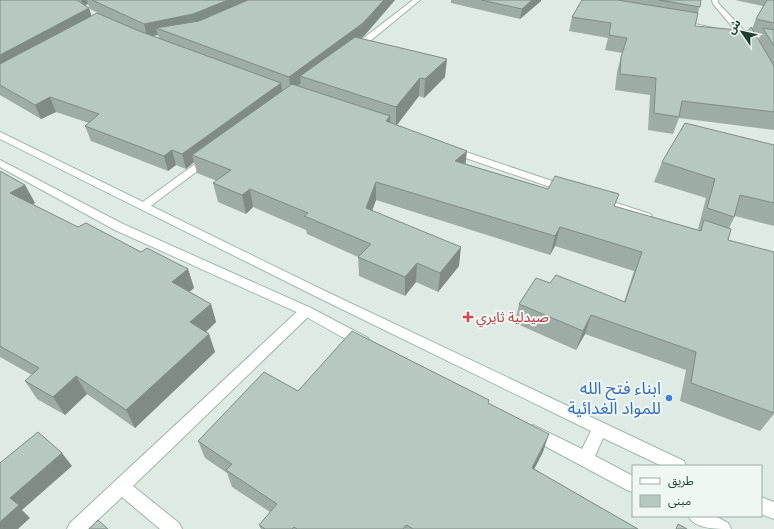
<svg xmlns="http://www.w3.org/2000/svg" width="774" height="529" viewBox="0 0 774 529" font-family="'IBM Plex Sans','Noto Sans Arabic',sans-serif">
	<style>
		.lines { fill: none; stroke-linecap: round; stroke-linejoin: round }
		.street-casing { stroke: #a1b3ab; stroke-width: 2 }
		.secondary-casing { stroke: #9ebaae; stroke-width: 2 }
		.street { fill: #fff; fill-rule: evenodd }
		.secondary { fill: #fff; fill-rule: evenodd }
		.wall { fill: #9daca4; fill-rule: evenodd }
		.shaded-wall { fill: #7f8c86 }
		.building { fill: #b6c8bf; stroke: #7f8c86 }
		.health-dot { fill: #e0444e; stroke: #eef7f2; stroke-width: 1.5 }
		.shop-dot { fill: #3f7fe0; stroke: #eef7f2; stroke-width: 1.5 }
		.labels { text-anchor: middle; stroke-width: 4; stroke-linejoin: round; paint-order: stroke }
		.health-label { font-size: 14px; fill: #be3a42; stroke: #eef7f2; text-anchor: start }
		.near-shop-label { font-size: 17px; fill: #366cbe; stroke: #eef7f2; text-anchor: end }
	</style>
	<rect width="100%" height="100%" fill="#deebe4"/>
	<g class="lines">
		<defs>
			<g id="street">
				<path d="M413 0H420L358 51H352V47Z"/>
				<path d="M712 0H718V3L753 40V44H747L713 4Z"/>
				<path d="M676 20 718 29 722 31 718 33 679 24H676Z"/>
				<path d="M451 147 570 187 571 189 566 192 562 191 448 152 446 150Z"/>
				<path d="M209 155 214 158 212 160 148 208H140L139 206 140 204 206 156Z"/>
				<path d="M601 198 650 214 652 216 650 218 646 220 597 203 596 201 597 199Z"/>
				<path d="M306 306 311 308 312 311 311 314 133 486 179 523 182 529H160L122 497 88 529H67L70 523 301 308Z"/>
			</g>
			<g id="secondary">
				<path d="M0 132 325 291 684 461 686 466H662L603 438 595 456 633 476V492L627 490 528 437 525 432 528 427 533 425 582 449 591 431 317 297 0 139Z"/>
				<path d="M0 160 123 224 311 308 368 338 370 342 368 346 363 347 358 346 301 314 115 230 0 167Z"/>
				<path d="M761 497 774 502V519L761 514Z"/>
				<path d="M688 516H715L728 523 731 529C716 529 695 529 688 516Z"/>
			</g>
		</defs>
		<use href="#street" class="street-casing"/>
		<use href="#secondary" class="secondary-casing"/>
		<use href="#street" class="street"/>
		<use href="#secondary" class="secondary"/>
	</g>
	<g class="wall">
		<path d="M0 0H395L364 36 361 38 445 77 424 98 419 96 397 125 465 164 548 189 699 230V229H698L706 198 654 182 662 162 774 145V226L735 216 729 228 728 240 774 265V414L760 431 680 401 686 370 585 334 576 350 515 323 519 304 550 283 624 302 634 271 555 246 550 255 376 200 372 211 459 266 438 292 416 282 405 296 359 276 358 257 307 234 306 230 253 207 246 214 218 202 213 183 217 181 197 173 194 162 186 169 176 165 168 171 91 141 85 126 89 123 56 112 41 119 0 95ZM88 4 90 9 98 13 91 16 89 8 84 5ZM158 35 159 39 152 36Z"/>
		<path d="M451 0H541V1L520 19 451 3Z"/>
		<path d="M582 0H701L695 26 748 31 752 29 756 19 763 6 735 0H774V130L679 118 673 134 648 130 650 95 615 90 617 72 622 53 605 50 608 38 569 31 572 17ZM755 35 760 36 758 40Z"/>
		<path d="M0 171 25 185 35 203 32 204 78 227 141 252 188 269 194 288 189 292 211 304 216 322 206 332 209 334 215 352 135 428 87 394 65 415 37 399 25 381 32 375 0 357Z"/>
		<path d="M298 391 488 403 543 452 534 469 638 529H261L259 525 270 512 232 487 227 473 205 458 198 441Z"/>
	</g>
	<g class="shaded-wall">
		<path d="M81 0H87L88 4 83 6Z"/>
		<path d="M228 0H261L196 27 156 28 158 35 147 37 144 24Z"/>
		<path d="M384 0H395L364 36 308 78 300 76 301 83 291 91 289 77Z"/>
		<path d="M532 0H541V1L520 19 522 9Z"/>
		<path d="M89 8 93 21 0 72V55Z"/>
		<path d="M447 59 445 77 424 98 425 79Z"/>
		<path d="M420 78 419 96 396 126V107Z"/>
		<path d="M281 83 283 97 192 155 194 162 186 169 182 154Z"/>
		<path d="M50 97 56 112 41 119 35 105Z"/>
		<path d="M390 116V134L386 121Z"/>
		<path d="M172 150 176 165 168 171 164 156Z"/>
		<path d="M467 151 465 169 455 161Z"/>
		<path d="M376 182V200L366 227V208Z"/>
		<path d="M25 185 35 203 20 211 10 193Z"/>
		<path d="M250 189 253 207 246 214 242 195Z"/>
		<path d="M560 227 555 246 550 255 555 236Z"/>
		<path d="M461 247 459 266 438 292 440 273Z"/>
		<path d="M417 263 416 282 405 296V277Z"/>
		<path d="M188 269 194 288 179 301 172 282Z"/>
		<path d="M211 304 216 322 196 341 190 322Z"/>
		<path d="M591 315 585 334 576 350 583 331Z"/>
		<path d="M209 334 215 352 135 428 126 410Z"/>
		<path d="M76 376 87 394 65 415 53 397Z"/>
		<path d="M549 434 543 452 526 485 532 468Z"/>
		<path d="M62 453 72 466 22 510 30 518 18 529H0V522L10 498Z"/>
	</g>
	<g class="building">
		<path d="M0 0H77L89 8 0 55Z"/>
		<path d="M92 0H228L193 14 144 24Z"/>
		<path d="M248 0H384L363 23 289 77 156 28 199 21Z"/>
		<path d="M481 0H532L522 9Z"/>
		<path d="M582 0H617L698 13 695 26 748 31 751 27 774 66V112L682 101 679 117 654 113 656 78 620 74 621 57 627 38 609 35 611 23 572 17Z"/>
		<path d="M659 0H701L700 7Z"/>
		<path d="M767 0H774V23L756 19Z"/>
		<path d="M97 13 139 31 281 83 182 154 172 150 164 156 85 126 99 114 50 97 35 105 0 85V64Z"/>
		<path d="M763 28 774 30V46Z"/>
		<path d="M355 37 447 59 425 79 420 78 396 107 300 76Z"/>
		<path d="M292 84 390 116 386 121 467 151 455 161 548 189 555 176 619 194 614 206 701 231 704 220 731 229 728 240 774 252V413L691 383 696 352 591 315 583 331 519 304 536 278 550 283 556 275 625 302 642 252 560 227 555 236 376 182 366 208 461 247 440 273 417 263 405 277 358 257 371 244 304 216 308 213 250 189 242 195 213 183 231 170 192 155Z"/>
		<path d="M685 123 774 145V203L740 195 734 217 707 208 715 179 662 162Z"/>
		<path d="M0 171 25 185 10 193 78 227 86 223 141 252 147 248 188 269 172 282 211 304 190 322 209 334 126 410 76 376 53 397 25 381 39 368 0 346Z"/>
		<path d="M352 331 489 400 488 403 549 434 532 468 638 529H413L406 525 403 529H297L294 527 292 529H265L259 525 277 504 226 470 232 464 198 441 264 372 298 391Z"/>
		<path d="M38 432 62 453 10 498 19 505 0 522V463Z"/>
		<path d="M98 520 108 529H89Z"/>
		<path d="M678 524 687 529H676Z"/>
	</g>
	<path class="health-dot" d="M466 311h4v4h4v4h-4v4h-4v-4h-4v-4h4z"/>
	<circle class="shop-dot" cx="669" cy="398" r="4"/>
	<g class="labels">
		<g class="health-label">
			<text x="476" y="322">صيدلية ثايري</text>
		</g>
		<g class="near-shop-label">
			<text x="661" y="394">ابناء فتح الله<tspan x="661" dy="20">للمواد الغدائية</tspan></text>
		</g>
	</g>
	<rect x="632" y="465" width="130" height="52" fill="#eef7f2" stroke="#9baca5"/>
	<rect x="640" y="478" width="20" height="6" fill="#ffffff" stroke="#9baca5"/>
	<text x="668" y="485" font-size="12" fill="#1e3b31">طريق</text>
	<rect x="640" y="495" width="20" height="12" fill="#b6c8bf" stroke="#9baca5"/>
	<text x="668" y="505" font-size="12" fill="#1e3b31">مبنى</text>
	<g transform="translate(742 32) rotate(304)" stroke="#eef7f2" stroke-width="3" paint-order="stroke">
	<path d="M0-3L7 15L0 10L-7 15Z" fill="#1e3b31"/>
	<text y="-6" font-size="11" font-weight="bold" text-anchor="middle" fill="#1e3b31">ش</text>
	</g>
</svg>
